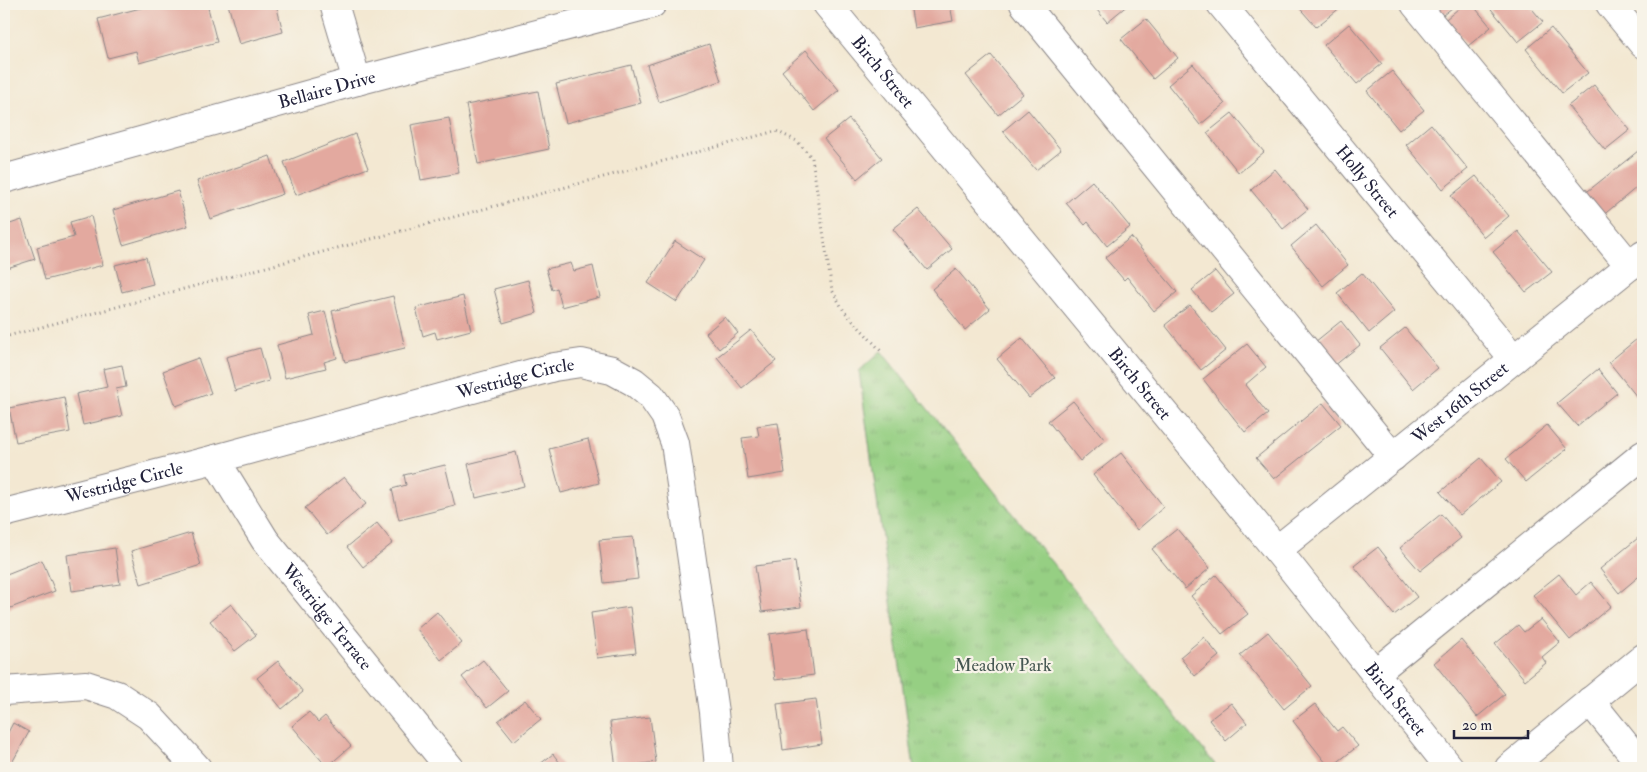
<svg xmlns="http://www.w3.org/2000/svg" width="1647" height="772" viewBox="0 0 1647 772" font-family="'IM FELL Double Pica',serif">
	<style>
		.park { fill: url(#park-tufts); stroke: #5c785f }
		.building { fill: #e3a99f }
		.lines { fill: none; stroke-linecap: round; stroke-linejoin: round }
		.minor-casing { stroke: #8a8586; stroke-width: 30 }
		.path { stroke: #8a8586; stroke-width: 3; stroke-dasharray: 1 4; stroke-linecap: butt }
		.minor { stroke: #fff; stroke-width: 28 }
		.labels { text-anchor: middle; stroke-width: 4.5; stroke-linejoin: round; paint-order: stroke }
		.street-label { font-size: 18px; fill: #22223b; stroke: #f7f3e8 }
		.park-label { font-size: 18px; fill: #455651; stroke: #f7f3e8 }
	</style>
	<defs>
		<pattern id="park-tufts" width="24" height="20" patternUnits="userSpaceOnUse" patternTransform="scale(1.25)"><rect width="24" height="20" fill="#96cf83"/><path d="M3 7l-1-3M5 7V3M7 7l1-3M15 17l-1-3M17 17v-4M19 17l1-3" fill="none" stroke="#81b172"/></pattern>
	</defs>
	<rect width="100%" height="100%" fill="#f7f3e8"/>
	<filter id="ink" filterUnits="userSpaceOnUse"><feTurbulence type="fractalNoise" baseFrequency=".02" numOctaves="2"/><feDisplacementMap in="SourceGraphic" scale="10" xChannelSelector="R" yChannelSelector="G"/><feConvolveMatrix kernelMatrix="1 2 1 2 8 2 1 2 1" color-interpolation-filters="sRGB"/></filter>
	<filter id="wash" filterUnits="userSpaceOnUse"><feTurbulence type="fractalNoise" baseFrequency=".0096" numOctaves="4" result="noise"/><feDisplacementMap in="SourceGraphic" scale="20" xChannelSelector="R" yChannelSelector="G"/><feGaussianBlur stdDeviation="1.12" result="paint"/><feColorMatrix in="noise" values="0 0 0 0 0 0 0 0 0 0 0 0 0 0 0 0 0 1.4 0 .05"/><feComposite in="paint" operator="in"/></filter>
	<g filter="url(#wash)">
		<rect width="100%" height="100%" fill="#f3e8d2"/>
		<path class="park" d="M881 351 1218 768H914L859 371Z"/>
		<g id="blocks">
			<g class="building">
				<path d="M156 4H207L217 42 139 63 136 51 108 58 98 19Z"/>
				<path d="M228 4H276L283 32 239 44Z"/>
				<path d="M910 4H950L953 21 914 28Z"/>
				<path d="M1092 4H1129L1107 22Z"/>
				<path d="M1296 4H1338L1341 7 1316 27Z"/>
				<path d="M1426 4H1457L1438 19Z"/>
				<path d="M1464 4H1472L1491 27 1468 46 1446 19Z"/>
				<path d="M1487 4H1528L1543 22 1518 42Z"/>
				<path d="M1146 19 1178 58 1153 79 1121 39Z"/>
				<path d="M1349 24 1382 64 1357 84 1324 45Z"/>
				<path d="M1551 28 1588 73 1562 93 1526 49Z"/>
				<path d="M709 44 721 81 659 102 647 65Z"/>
				<path d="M806 50 839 90 814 111 782 71Z"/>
				<path d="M991 55 1023 94 998 115 966 75Z"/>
				<path d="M1193 64 1225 104 1200 125 1168 85Z"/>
				<path d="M631 65 641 103 566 123 556 84Z"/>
				<path d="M1392 71 1424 110 1399 130 1367 91Z"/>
				<path d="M1594 85 1630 130 1605 150 1568 106Z"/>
				<path d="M538 91 549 149 478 164 466 105Z"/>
				<path d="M1028 110 1061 150 1036 170 1003 131Z"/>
				<path d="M1232 113 1264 152 1239 173 1207 133Z"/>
				<path d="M449 118 459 173 421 180 411 125Z"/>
				<path d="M849 119 882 158 857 179 824 139Z"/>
				<path d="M1431 124 1468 169 1443 189 1406 145Z"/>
				<path d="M355 134 368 168 296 195 284 162Z"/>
				<path d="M1643 147V182L1601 217 1583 195Z"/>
				<path d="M270 156 283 194 210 219 197 181Z"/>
				<path d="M1275 169 1308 209 1283 229 1251 190Z"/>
				<path d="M1476 176 1509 216 1484 237 1451 196Z"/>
				<path d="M1092 181 1130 227 1107 246 1088 222 1085 225 1066 203Z"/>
				<path d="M178 191 188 226 123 245 113 210Z"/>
				<path d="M918 209 952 249 927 270 893 229Z"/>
				<path d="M91 216 103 265 45 280 37 247 74 237 70 222Z"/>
				<path d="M22 220 35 259 4 269V226Z"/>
				<path d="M1316 225 1348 265 1323 286 1291 246Z"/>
				<path d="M1518 231 1552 272 1526 292 1493 252Z"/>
				<path d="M1131 237 1177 292 1154 311 1127 277 1124 280 1105 258Z"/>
				<path d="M675 241 704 260 677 302 648 283Z"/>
				<path d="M146 257 153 284 122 292 115 265Z"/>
				<path d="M571 263 574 271 593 266 600 297 562 307 557 288 552 290 546 269Z"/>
				<path d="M956 269 990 309 965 330 932 289Z"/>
				<path d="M1215 271 1234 294 1211 312 1192 290Z"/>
				<path d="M1362 273 1394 312 1369 333 1337 293Z"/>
				<path d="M528 280 537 313 503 323 494 289Z"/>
				<path d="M393 296 405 348 345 362 332 311Z"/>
				<path d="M463 296 471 330 437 339 435 332 423 336 416 308Z"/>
				<path d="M1190 305 1226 350 1201 370 1165 325Z"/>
				<path d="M325 311 337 358 324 362 326 368 285 378 277 345 314 335 309 315Z"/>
				<path d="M725 317 738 333 719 349 706 333Z"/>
				<path d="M1341 321 1360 345 1334 366 1315 342Z"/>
				<path d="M1405 328 1438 368 1413 389 1380 348Z"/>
				<path d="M751 330 776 361 742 388 717 357Z"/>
				<path d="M1643 334V400L1641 402 1609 362Z"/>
				<path d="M1022 338 1055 378 1029 398 997 359Z"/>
				<path d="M1247 344 1266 367 1245 385 1268 414 1245 432 1203 379Z"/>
				<path d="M260 348 269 381 235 391 226 357Z"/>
				<path d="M198 358 211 393 176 406 163 371Z"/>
				<path d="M122 365 126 387 116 389 122 416 83 425 76 394 107 387 103 369Z"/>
				<path d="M1598 369 1617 393 1577 426 1557 403Z"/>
				<path d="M64 397 70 432 16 442 9 408Z"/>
				<path d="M1073 401 1105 440 1080 461 1048 421Z"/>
				<path d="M1323 403 1341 425 1274 479 1256 458Z"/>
				<path d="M778 423 785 473 748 479 742 438 759 436 757 426Z"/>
				<path d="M1547 425 1567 449 1526 482 1506 459Z"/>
				<path d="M588 439 599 483 561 493 549 449Z"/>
				<path d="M516 452 524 486 476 498 468 464Z"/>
				<path d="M1121 453 1164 507 1137 530 1093 475Z"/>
				<path d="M1481 458 1501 482 1460 515 1440 492Z"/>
				<path d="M445 465 455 506 399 520 392 489 406 485 404 475Z"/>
				<path d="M344 477 366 504 327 535 305 508Z"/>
				<path d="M1441 514 1461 538 1420 571 1400 548Z"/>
				<path d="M377 523 393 543 363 567 347 547Z"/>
				<path d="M1177 529 1210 568 1185 589 1152 549Z"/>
				<path d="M191 533 201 565 141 584 131 551Z"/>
				<path d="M633 537 638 579 604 583 599 540Z"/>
				<path d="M1638 538 1643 545V573L1619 593 1600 569Z"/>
				<path d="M1378 547 1417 597 1394 615 1354 566Z"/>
				<path d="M115 548 120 584 72 591 67 555Z"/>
				<path d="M42 560 55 591 8 609 4 597V575Z"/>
				<path d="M795 561 801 607 762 612 755 566Z"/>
				<path d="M1559 574 1576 595 1591 582 1611 606 1570 640 1533 595Z"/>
				<path d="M1216 575 1248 614 1222 634 1191 596Z"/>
				<path d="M231 604 256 635 235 651 210 621Z"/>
				<path d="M630 607 636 653 597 658 591 613Z"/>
				<path d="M437 612 462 643 441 660 417 629Z"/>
				<path d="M1541 619 1560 642 1542 657 1546 663 1525 680 1495 644 1518 625 1524 632Z"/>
				<path d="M808 629 814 675 775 680 769 634Z"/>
				<path d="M1268 632 1312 686 1284 709 1240 655Z"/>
				<path d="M1204 637 1219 656 1195 676 1180 657Z"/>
				<path d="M1461 640 1505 694 1477 717 1434 663Z"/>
				<path d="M483 660 508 691 487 708 462 677Z"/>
				<path d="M278 661 303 692 282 709 257 678Z"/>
				<path d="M816 699 822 744 783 750 777 704Z"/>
				<path d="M525 700 541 719 514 741 498 721Z"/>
				<path d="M1231 703 1247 723 1226 741 1209 720Z"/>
				<path d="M1315 704 1337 731 1342 727 1358 746 1330 768 1293 721Z"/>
				<path d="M309 712 318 722 325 716 351 746 327 767 292 726Z"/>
				<path d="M650 717 656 762 616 768 610 722Z"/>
				<path d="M13 723 29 732 9 768H4V740Z"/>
				<path d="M553 754 564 768H535Z"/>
			</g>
		</g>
	</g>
	<g filter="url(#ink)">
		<use href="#blocks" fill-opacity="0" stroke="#8a8586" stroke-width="1"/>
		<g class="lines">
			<defs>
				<g id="minor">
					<path d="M334 4 357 81"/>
					<path id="s1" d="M827 4 1277 550 1450 768"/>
					<path d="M1024 4 1393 457"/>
					<path id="s2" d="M1221 4 1514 359"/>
					<path d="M1415 4 1630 266"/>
					<path d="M1610 4 1643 44"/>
					<path id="s3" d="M4 179 357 81 652 4"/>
					<path id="s4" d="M215 459 265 540 450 768"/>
					<path id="s5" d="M4 513 215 459 554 367 581 363 612 370 634 382 651 396 665 416 675 443 714 712 719 768"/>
					<path id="s6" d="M1277 550 1643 255"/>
					<path d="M1375 673 1643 455"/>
					<path d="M4 691 86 685 117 695 149 716 197 768"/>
					<path d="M1590 701 1643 767"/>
					<path d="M1509 768 1643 658"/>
				</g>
			</defs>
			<use href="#minor" class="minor-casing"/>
			<path class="path" d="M4 337 776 131 797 141 812 158 832 290 844 311 881 351"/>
			<use href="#minor" class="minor"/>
		</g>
	</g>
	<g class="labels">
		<g class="street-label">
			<text dy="6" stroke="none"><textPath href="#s1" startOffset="88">Birch Street</textPath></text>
			<text dy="6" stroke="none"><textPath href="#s3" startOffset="335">Bellaire Drive</textPath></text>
			<text dy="6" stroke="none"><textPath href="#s2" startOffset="230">Holly Street</textPath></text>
			<text dy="6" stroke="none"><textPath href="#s5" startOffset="529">Westridge Circle</textPath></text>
			<text dy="6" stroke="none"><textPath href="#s1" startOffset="492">Birch Street</textPath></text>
			<text dy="6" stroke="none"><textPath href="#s6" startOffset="235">West 16th Street</textPath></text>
			<text dy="6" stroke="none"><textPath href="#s5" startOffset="124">Westridge Circle</textPath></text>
			<text dy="6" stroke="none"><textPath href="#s4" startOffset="194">Westridge Terrace</textPath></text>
			<text dy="6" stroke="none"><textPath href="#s1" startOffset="898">Birch Street</textPath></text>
		</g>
		<g class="park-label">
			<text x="1003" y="671">Meadow Park</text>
		</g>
	</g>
	<rect width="1647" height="772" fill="none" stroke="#f7f3e8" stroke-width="20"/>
	<path d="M1454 730v8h74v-8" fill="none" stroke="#22223b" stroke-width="2.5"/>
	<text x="1462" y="730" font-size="15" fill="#22223b" stroke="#f7f3e8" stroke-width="4" paint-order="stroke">20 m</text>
</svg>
